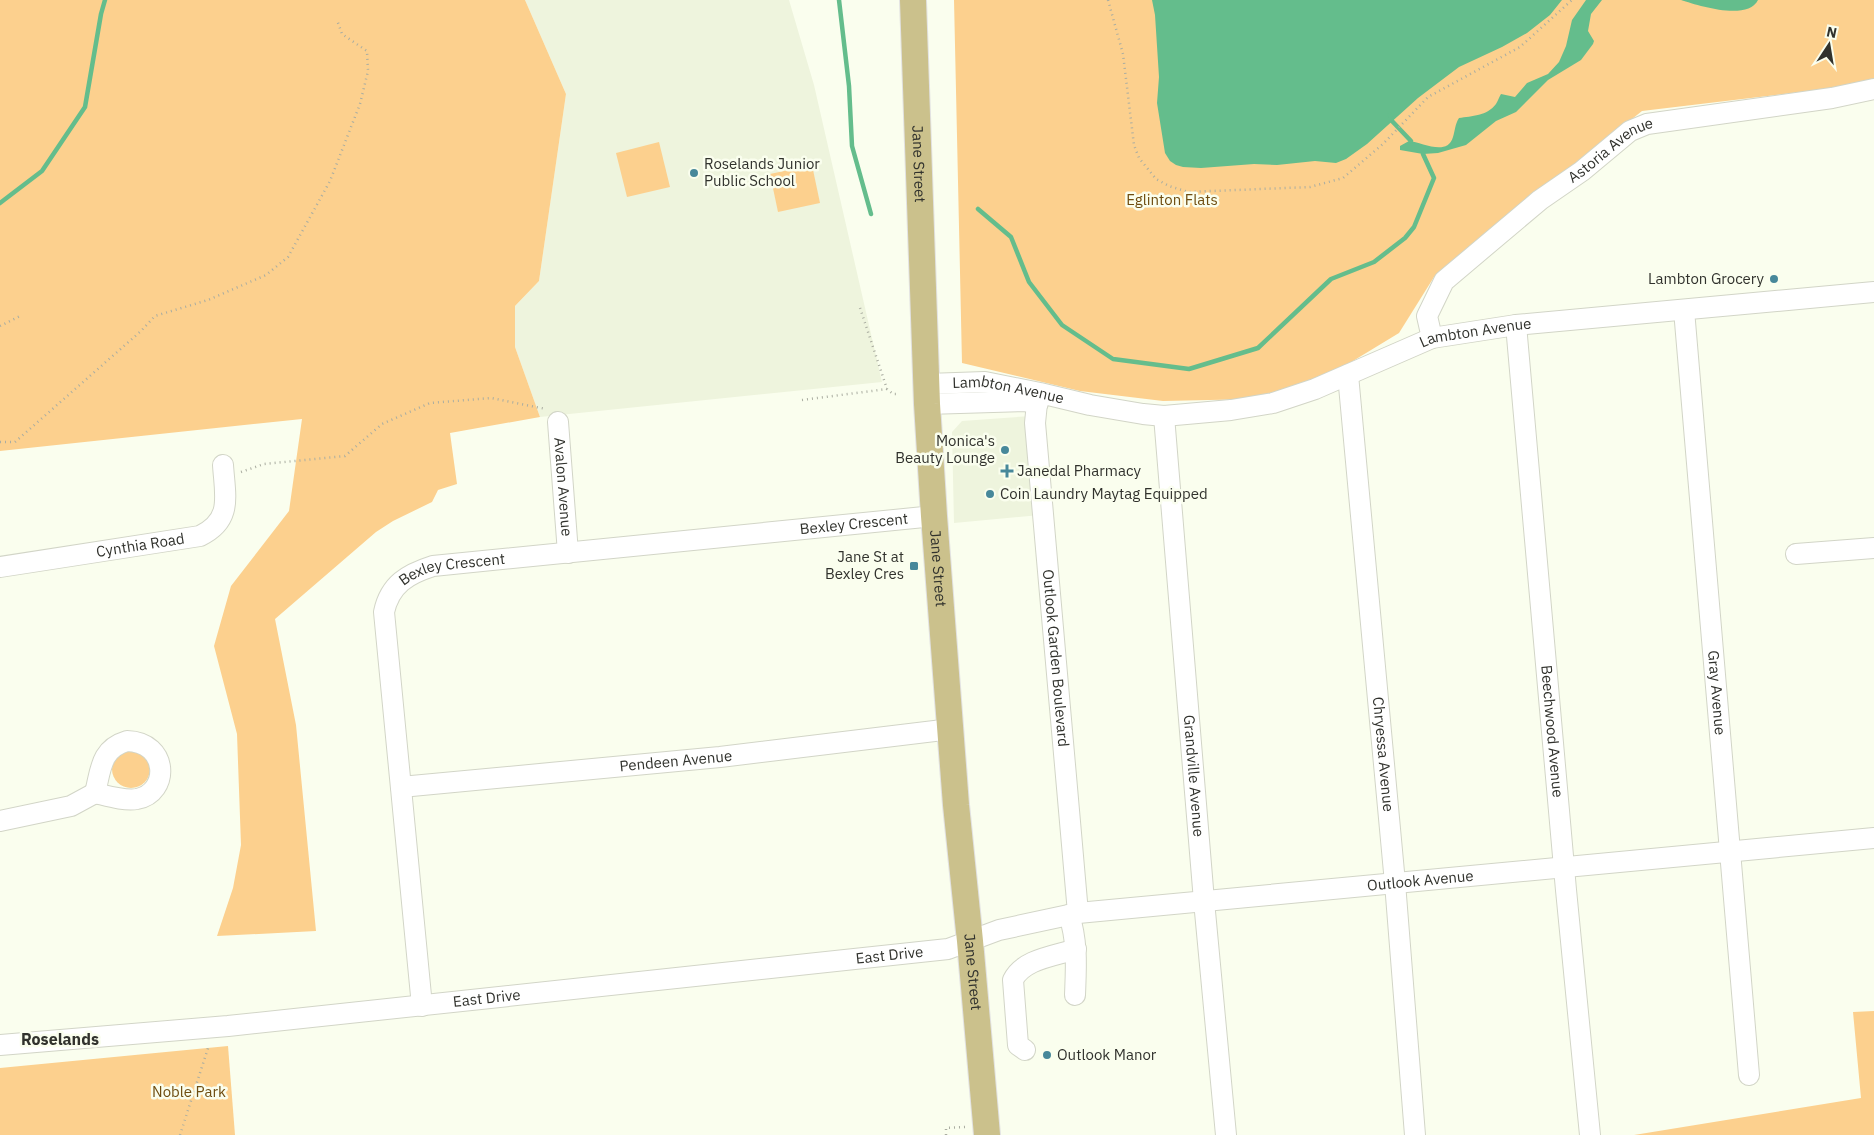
<svg xmlns="http://www.w3.org/2000/svg" width="1874" height="1135" viewBox="0 0 1874 1135" font-family="'IBM Plex Sans',sans-serif">
	<style>
		.built { fill: #eef4dd }
		.green { fill: #fcd08e }
		.water { fill: #64bd8c }
		.lines { fill: none; stroke-linecap: round; stroke-linejoin: round }
		.stream { stroke: #64bd8c; stroke-width: 4.5 }
		.minor-casing { stroke: #d2d5c7; stroke-width: 22 }
		.major-casing { stroke: #e2e2e2; stroke-width: 28 }
		.path { stroke: #aaada1; stroke-width: 2.5; stroke-dasharray: 1 4; stroke-linecap: butt }
		.minor { stroke: #fff; stroke-width: 20 }
		.major { stroke: #cbc18c; stroke-width: 26 }
		.poi-dot { fill: #47889a; stroke: #fafeee; stroke-width: 2 }
		.labels { text-anchor: middle; stroke-width: 5; stroke-linejoin: round; paint-order: stroke }
		.street-label { font-size: 15px; fill: #31322d; stroke: #fafeee }
		.poi-label { font-size: 15px; fill: #31322d; stroke: #fafeee; text-anchor: start }
		.park-label { font-size: 15px; fill: #6f4d10; stroke: #fafeee }
		.neighbourhood-label { font-size: 16px; font-weight: bold; fill: #31322d; stroke: #fafeee }
	</style>
	<rect width="100%" height="100%" fill="#fafeee"/>
	<g class="built">
		<path d="M525 0H789L814 85 882 382 540 417 515 347V306L539 281 566 94Z"/>
		<path d="M1031 416 1040 515 954 523 952 432 962 421Z"/>
	</g>
	<g class="green">
		<path d="M0 0H525L566 94 539 281 515 306V347L540 417 450 433 457 484 438 490 432 502 393 521 376 532 275 619 296 725 316 931 217 936 233 888 241 845 237 734 214 646 231 586 289 511 302 419 0 451Z"/>
		<path d="M954 0H1874V79L1858 85 1642 111 1434 277 1399 333 1320 381 1256 399 1163 401 1080 391 962 363Z"/>
		<path d="M659 142 670 187 627 197 616 153Z"/>
		<path d="M812 165 820 203 778 212 770 174Z"/>
		<circle cx="131" cy="769" r="19"/>
		<path d="M1874 1011V1135H1634L1861 1098 1853 1012Z"/>
		<path d="M228 1046 235 1135H0V1068Z"/>
	</g>
	<g class="water">
		<path d="M1152 0H1562L1550 15 1527 33 1502 47 1459 67 1418 98 1367 144 1346 159 1336 163 1315 161 1277 165 1254 164 1201 168 1183 167 1176 165 1170 161 1165 153 1157 103 1159 77 1155 15Z"/>
		<path d="M1586 0H1602L1591 14 1588 31 1594 41 1593 44 1581 60 1548 80 1516 112 1496 121 1466 145 1438 153 1423 154 1400 150V146L1409 141C1422 142 1447 157 1453 137 1455 131 1455 124 1459 118 1472 116 1487 116 1496 104 1498 101 1499 97 1501 94L1515 97 1527 83 1548 74 1559 62 1566 46 1572 20Z"/>
		<path d="M1681 0H1758C1748 21 1699 6 1681 0Z"/>
	</g>
	<g class="lines">
		<g class="stream">
			<path d="M839 0 849 86 852 146 871 214"/>
			<path d="M1390 115 1392 121 1411 141"/>
			<path d="M0 203 42 171 85 107 101 14 105 0"/>
			<path d="M978 209 1011 237 1029 282 1062 325 1113 359 1189 369 1258 348 1331 279 1374 262 1405 238 1414 227 1434 178 1423 154"/>
		</g>
		<defs>
			<g id="minor">
				<path id="s1" d="M1684 310 1749 1075"/>
				<path id="s2" d="M1516 325 1566 890 1590 1135"/>
				<path id="s3" d="M1432 338 1427 316 1444 281 1540 200 1582 171 1630 131 1647 124 1832 98 1874 89"/>
				<path id="s4" d="M1348 375 1395 883 1415 1135"/>
				<path id="s5" d="M927 384 985 382 1040 393 1090 405 1143 414 1164 416 1231 410 1273 403 1315 389 1432 338 1516 325 1874 292"/>
				<path id="s6" d="M1037 403 1035 423 1078 913"/>
				<path d="M927 404 1024 401 1038 403"/>
				<path id="s7" d="M1164 416 1204 901 1226 1135"/>
				<path id="s8" d="M558 422 568 553"/>
				<path d="M1796 554 1874 548"/>
				<path id="s9" d="M0 567 200 536C233 520 225 496 223 465"/>
				<path d="M127 741C169 742 170 793 137 799 124 801 108 796 95 793 101 770 100 749 127 741Z"/>
				<path id="s10" d="M401 787 720 757 951 729"/>
				<path d="M0 821 71 806 95 793"/>
				<path d="M1069 915C1078 942 1076 968 1075 995"/>
				<path id="s11" d="M422 1006 384 612C390 584 408 574 433 566L934 516"/>
				<path id="s12" d="M0 1045 228 1026 948 949 999 930 1078 913 1874 838"/>
				<path d="M1025 1050 1018 1045 1013 980C1023 959 1055 956 1076 949"/>
			</g>
			<g id="major">
				<path id="s13" d="M913 0 927 404 934 516 956 805 970 941 987 1135"/>
			</g>
		</defs>
		<use href="#minor" class="minor-casing"/>
		<use href="#major" class="major-casing"/>
		<g class="path">
			<path d="M1108 0 1123 54 1134 145 1139 158 1156 179 1169 186 1188 192 1310 187 1343 178 1383 144 1428 97 1520 47 1572 0"/>
			<path d="M860 308 887 389 893 394H899"/>
			<path d="M0 326 22 315"/>
			<path d="M802 400 887 389"/>
			<path d="M0 442H15L141 331 155 316 208 300 266 275 288 257 330 181 360 104 368 71 367 51 342 34 337 20"/>
			<path d="M241 472 264 464 345 456 382 424 430 403 491 398 546 409"/>
			<path d="M180 1135 209 1045"/>
			<path d="M946 1135V1128L965 1127"/>
		</g>
		<use href="#minor" class="minor"/>
		<use href="#major" class="major"/>
	</g>
	<g class="poi-dot">
		<circle cx="694" cy="173" r="5"/>
		<circle cx="1774" cy="279" r="5"/>
		<circle cx="1005" cy="450" r="5"/>
		<path d="M1004.5 463.5h5v5h5v5h-5v5h-5v-5h-5v-5h5z"/>
		<circle cx="990" cy="494" r="5"/>
		<rect x="909" y="561" width="10" height="10" rx="2.5"/>
		<circle cx="1047" cy="1055" r="5"/>
	</g>
	<g class="labels">
		<g class="street-label">
			<text dy="5" stroke="none"><textPath href="#s3" startOffset="274">Astoria Avenue</textPath></text>
			<text dy="5" stroke="none"><textPath href="#s13" startOffset="164">Jane Street</textPath></text>
			<text dy="5" stroke="none"><textPath href="#s5" startOffset="566">Lambton Avenue</textPath></text>
			<text dy="5" stroke="none"><textPath href="#s5" startOffset="82">Lambton Avenue</textPath></text>
			<text dy="5" stroke="none"><textPath href="#s8" startOffset="65">Avalon Avenue</textPath></text>
			<text dy="5" stroke="none"><textPath href="#s11" startOffset="890">Bexley Crescent</textPath></text>
			<text dy="5" stroke="none"><textPath href="#s9" startOffset="142">Cynthia Road</textPath></text>
			<text dy="5" stroke="none"><textPath href="#s13" startOffset="569">Jane Street</textPath></text>
			<text dy="5" stroke="none"><textPath href="#s11" startOffset="485">Bexley Crescent</textPath></text>
			<text dy="5" stroke="none"><textPath href="#s6" startOffset="256">Outlook Garden Boulevard</textPath></text>
			<text dy="5" stroke="none"><textPath href="#s1" startOffset="384">Gray Avenue</textPath></text>
			<text dy="5" stroke="none"><textPath href="#s2" startOffset="408">Beechwood Avenue</textPath></text>
			<text dy="5" stroke="none"><textPath href="#s4" startOffset="381">Chryessa Avenue</textPath></text>
			<text dy="5" stroke="none"><textPath href="#s10" startOffset="276">Pendeen Avenue</textPath></text>
			<text dy="5" stroke="none"><textPath href="#s7" startOffset="361">Grandville Avenue</textPath></text>
			<text dy="5" stroke="none"><textPath href="#s12" startOffset="1432">Outlook Avenue</textPath></text>
			<text dy="5" stroke="none"><textPath href="#s12" startOffset="894">East Drive</textPath></text>
			<text dy="5" stroke="none"><textPath href="#s13" startOffset="974">Jane Street</textPath></text>
			<text dy="5" stroke="none"><textPath href="#s12" startOffset="489">East Drive</textPath></text>
		</g>
		<g class="poi-label">
			<text x="704" y="169">Roselands Junior<tspan x="704" dy="17">Public School</tspan></text>
			<text x="1764" y="284" text-anchor="end">Lambton Grocery</text>
			<text x="995" y="446" text-anchor="end">Monica's<tspan x="995" dy="17">Beauty Lounge</tspan></text>
			<text x="1017" y="476">Janedal Pharmacy</text>
			<text x="1000" y="499">Coin Laundry Maytag Equipped</text>
			<text x="904" y="562" text-anchor="end">Jane St at<tspan x="904" dy="17">Bexley Cres</tspan></text>
			<text x="1057" y="1060">Outlook Manor</text>
		</g>
		<g class="park-label">
			<text x="1172" y="205">Eglinton Flats</text>
			<text x="189" y="1097">Noble Park</text>
		</g>
		<g class="neighbourhood-label">
			<text x="60" y="1045">Roselands</text>
		</g>
	</g>
	<g transform="translate(1829 45) rotate(12)" stroke="#fafeee" stroke-width="4" paint-order="stroke">
	<path d="M0-4L9 19L0 12L-9 19Z" fill="#31322d"/>
	<text y="-8" font-size="14" font-weight="bold" text-anchor="middle" fill="#31322d">N</text>
	</g>
</svg>
